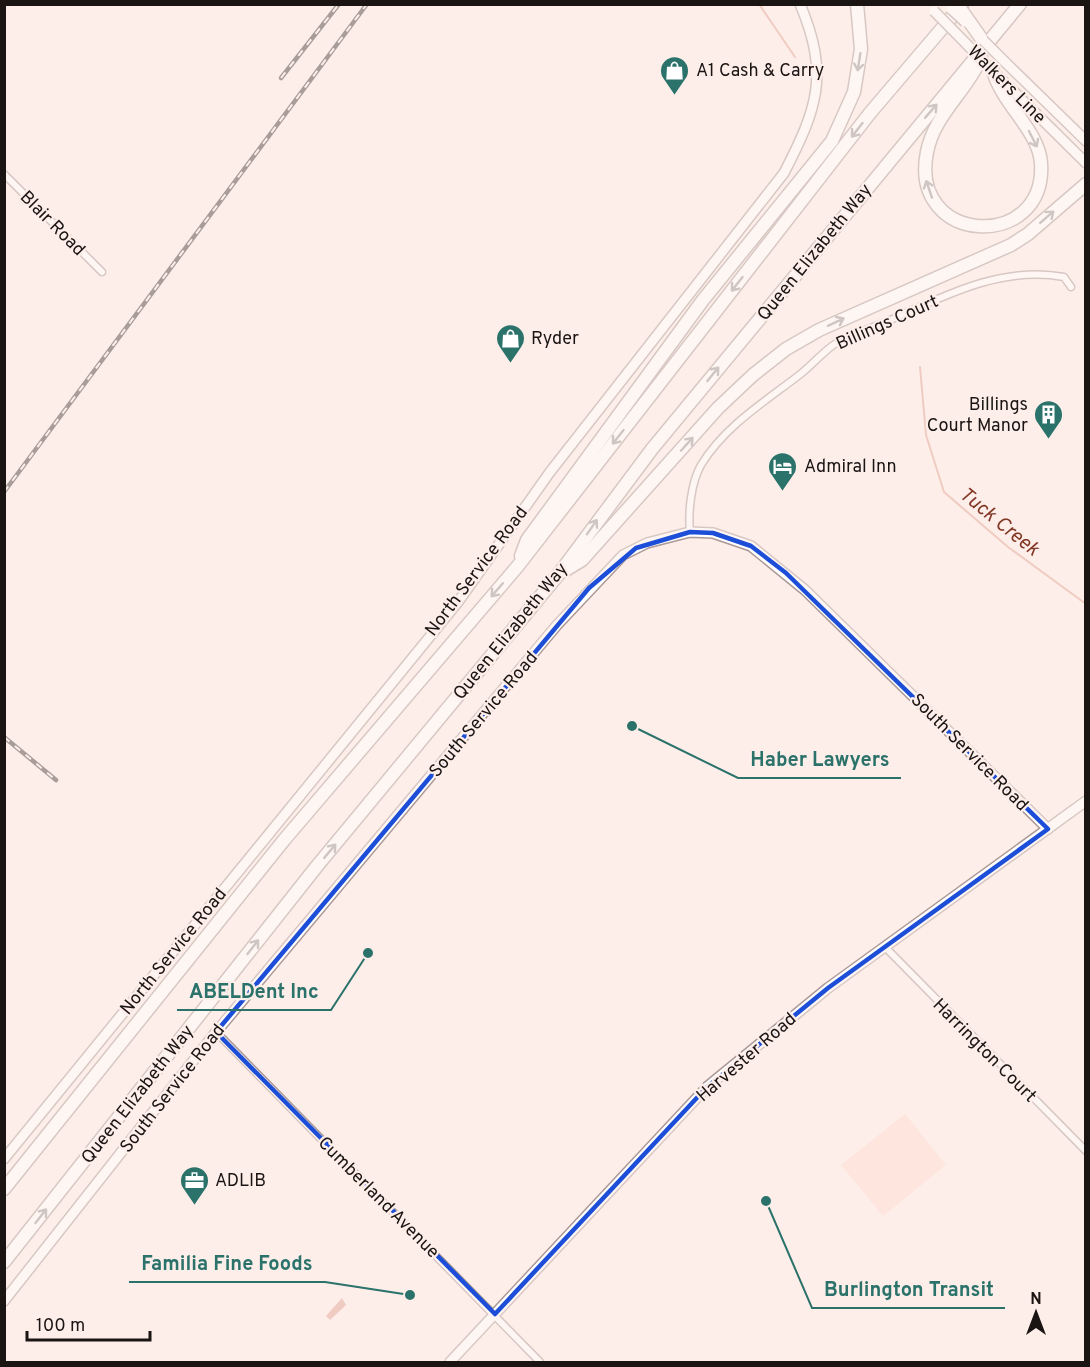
<svg xmlns="http://www.w3.org/2000/svg" width="1090" height="1367" viewBox="0 0 1090 1367" font-family="Overpass,sans-serif">
	<style>
		.green { fill: #fedad0 }
		.water { fill: #dea191 }
		.lines { fill: none; stroke-linecap: round; stroke-linejoin: round }
		.stream { stroke: #dea191; stroke-width: 2 }
		.street-casing { stroke: #ab9995; stroke-width: 9 }
		.secondary-casing { stroke: #ab9995; stroke-width: 12 }
		.highway-casing { stroke: #ab9995; stroke-width: 15 }
		.street { stroke: #fff; stroke-width: 6 }
		.secondary { stroke: #fff; stroke-width: 9 }
		.highway { stroke: #fff; stroke-width: 12 }
		.rail-casing { stroke: #413a38; stroke-width: 4.5 }
		.rail { stroke: #fdeeea; stroke-width: 2; stroke-dasharray: 7; stroke-linecap: butt }
		.secondary-bridge-casing { stroke: #ab9995; stroke-width: 12; stroke-linecap: butt }
		.highway-bridge-casing { stroke: #ab9995; stroke-width: 15; stroke-linecap: butt }
		.secondary-bridge { stroke: #fff; stroke-width: 9 }
		.highway-bridge { stroke: #fff; stroke-width: 12 }
		.oneway { stroke: #989594 }
		.marked { fill: none; stroke: #1d4ed8; stroke-width: 4.5; stroke-linejoin: round }
		.labels { text-anchor: middle; stroke-width: 4.5; stroke-linejoin: round; paint-order: stroke }
		.poi-label { font-size: 18px; fill: #1a1412; stroke: #fdeeea; text-anchor: start }
		.street-label { font-size: 18px; fill: #1a1412; stroke: #fdeeea }
		.water-label { font-size: 20px; font-style: italic; fill: #833926; stroke: #fdeeea }
		.leader { fill: none; stroke: #2a726a; stroke-width: 2 }
		.callout-dot { fill: #2a726a; stroke: #fdeeea; stroke-width: 2 }
		.callout-label { font-size: 20px; text-anchor: middle; font-weight: bold; fill: #2a726a; stroke: #fdeeea; stroke-width: 4.5; stroke-linejoin: round; paint-order: stroke }
	</style>
	<rect width="100%" height="100%" fill="#fdeeea"/>
	<path class="green" d="M905 1114 946 1165 883 1216 841 1165Z"/>
	<path class="water" d="M342 1298 346 1305 330 1320 326 1316Z"/>
	<g class="lines">
		<g class="stream">
			<path d="M759 4 795 57"/>
			<path d="M920 367 926 435 944 492 1008 547 1086 604"/>
		</g>
		<defs>
			<g id="street">
				<path d="M4 174 102 272"/>
				<path d="M690 532C688 512 691 483 701 465 724 427 764 402 798 376 810 367 820 355 832 346 847 335 869 329 886 322 942 297 1001 265 1064 277L1071 287"/>
				<path d="M886 948 1086 1151"/>
				<path d="M216 1032 540 1362"/>
			</g>
			<g id="secondary">
				<path d="M1005 62 1086 141"/>
				<path d="M995 73 1086 163"/>
				<path d="M4 1159 458 602 550 472 784 173C817 109 830 75 800 4"/>
				<path d="M4 1301 216 1032 557 625 623 555 647 543 690 532 713 533 751 546 805 590 1048 829"/>
				<path d="M450 1362 707 1087 828 988 1086 801"/>
			</g>
			<g id="highway">
				<path d="M981 58C966 92 934 115 927 152 908 246 1047 252 1041 163 1039 131 1003 105 993 71"/>
				<path d="M521 556 527 540 703 300 832 141 854 92 861 49 857 4"/>
				<path d="M564 571 582 560 718 408 753 375 786 349 819 330 1011 245 1028 234 1086 184"/>
				<path d="M4 1189 284 840 517 567 870 113 962 5"/>
				<path d="M4 1262 317 866 558 575 652 449 1020 4"/>
			</g>
		</defs>
		<use href="#street" class="street-casing"/>
		<use href="#secondary" class="secondary-casing"/>
		<use href="#highway" class="highway-casing"/>
		<use href="#street" class="street"/>
		<use href="#secondary" class="secondary"/>
		<use href="#highway" class="highway"/>
		<defs>
			<g id="rail">
				<path d="M281 78 339 4"/>
				<path d="M4 492 367 4"/>
				<path d="M4 737 56 780"/>
			</g>
		</defs>
		<use href="#rail" class="rail-casing"/>
		<use href="#rail" class="rail"/>
		<defs>
			<g id="secondary-bridge">
				<path d="M951 9 965 22"/>
				<path d="M934 11 993 71"/>
				<path d="M977 34 1005 62"/>
			</g>
			<path id="highway-bridge" d="M957 4 981 38"/>
		</defs>
		<use href="#secondary-bridge" class="secondary-bridge-casing"/>
		<use href="#highway-bridge" class="highway-bridge-casing"/>
		<use href="#secondary-bridge" class="secondary-bridge"/>
		<use href="#highway-bridge" class="highway-bridge"/>
	</g>
	<defs><path id="oneway-shaft" d="M-6 0H5M1.5-3L5.5 0L1.5 3" fill="none" stroke-width="1.6" stroke-linecap="round" stroke-linejoin="round" transform="scale(1.5)"/></defs>
	<g class="oneway">
		<use href="#oneway-shaft" transform="translate(859 62) rotate(99)"/>
		<use href="#oneway-shaft" transform="translate(931 111) rotate(-49)"/>
		<use href="#oneway-shaft" transform="translate(857 130) rotate(128)"/>
		<use href="#oneway-shaft" transform="translate(1033 139) rotate(63)"/>
		<use href="#oneway-shaft" transform="translate(929 189) rotate(-109)"/>
		<use href="#oneway-shaft" transform="translate(1047 217) rotate(-41)"/>
		<use href="#oneway-shaft" transform="translate(737 284) rotate(128)"/>
		<use href="#oneway-shaft" transform="translate(836 322) rotate(-25)"/>
		<use href="#oneway-shaft" transform="translate(713 374) rotate(-51)"/>
		<use href="#oneway-shaft" transform="translate(618 437) rotate(128)"/>
		<use href="#oneway-shaft" transform="translate(687 444) rotate(-48)"/>
		<use href="#oneway-shaft" transform="translate(592 527) rotate(-55)"/>
		<use href="#oneway-shaft" transform="translate(497 590) rotate(131)"/>
		<use href="#oneway-shaft" transform="translate(330 851) rotate(-50)"/>
		<use href="#oneway-shaft" transform="translate(253 947) rotate(-52)"/>
		<use href="#oneway-shaft" transform="translate(41 1216) rotate(-52)"/>
	</g>
	<path d="M0 0H1090V1367H0ZM690 532 713 533 751 546 786 573 1048 829 828 988 707 1087 495 1314 216 1032 589 588 636 548Z" fill="#fdeeea" fill-opacity=".55" fill-rule="evenodd"/>
	<path class="marked" d="M690 532 713 533 751 546 786 573 1048 829 828 988 707 1087 495 1314 216 1032 589 588 636 548Z"/>
	<defs>
		<symbol id="shop-pin" viewBox="-11 -11 22 30"><path d="M0 17L-7.5 6A9.5 9.5 0 1 1 7.5 6Z" fill="#2a726a" stroke="#fdeeea"/><path d="M-5-2.5h2.3a2.7 3.5 0 0 1 5.4 0H5L5.5 6h-11ZM-1.5-2.5h3a1.5 2.3 0 0 0-3 0Z" fill="#fff"/></symbol>
		<symbol id="building-pin" viewBox="-11 -11 22 30"><path d="M0 17L-7.5 6A9.5 9.5 0 1 1 7.5 6Z" fill="#2a726a" stroke="#fdeeea"/><path d="M-4-6H4V6H1V3H-1V6H-4ZM-2.5-4.3h1.7v1.8h-1.7ZM.8-4.3h1.7v1.8H.8ZM-2.5-1h1.7V.8h-1.7ZM.8-1h1.7V.8H.8Z" fill="#fff"/></symbol>
		<symbol id="hotel-pin" viewBox="-11 -11 22 30"><path d="M0 17L-7.5 6A9.5 9.5 0 1 1 7.5 6Z" fill="#2a726a" stroke="#fdeeea"/><path d="M-6-4.5h1.5V1H6V5H4.5V3h-9V5H-6ZM-4 0a1.8 1.8 0 1 1 3.6 0ZM.5 0V-2.5h3Q6-2.5 6 0Z" fill="#fff"/></symbol>
		<symbol id="office-pin" viewBox="-11 -11 22 30"><path d="M0 17L-7.5 6A9.5 9.5 0 1 1 7.5 6Z" fill="#2a726a" stroke="#fdeeea"/><path d="M-6-3h4V-5.5h4V-3h4V5H-6ZM-1-4.5V-3h2v-1.5ZM-6 0V1H6V0Z" fill="#fff"/></symbol>
	</defs>
	<g fill-rule="evenodd">
		<use href="#shop-pin" x="658" y="54" width="33" height="45"/>
		<use href="#shop-pin" x="494" y="322" width="33" height="45"/>
		<use href="#building-pin" x="1032" y="398" width="33" height="45"/>
		<use href="#hotel-pin" x="766" y="450" width="33" height="45"/>
		<use href="#office-pin" x="178" y="1164" width="33" height="45"/>
	</g>
	<g class="labels">
		<g class="poi-label">
			<text x="696" y="76">A1 Cash &amp; Carry</text>
			<text x="531" y="344">Ryder</text>
			<text x="1028" y="410" text-anchor="end">Billings<tspan x="1028" dy="21">Court Manor</tspan></text>
			<text x="804" y="472">Admiral Inn</text>
			<text x="215" y="1186">ADLIB</text>
		</g>
		<g class="street-label">
			<text transform="translate(1007 84) rotate(45)" y="6">Walkers Line</text>
			<text transform="translate(53 223) rotate(45)" y="6">Blair Road</text>
			<text transform="translate(814 252) rotate(-51)" y="6">Queen Elizabeth Way</text>
			<text transform="translate(887 322) rotate(-24)" y="6">Billings Court</text>
			<text transform="translate(476 571) rotate(-53)" y="6">North Service Road</text>
			<text transform="translate(510 631) rotate(-51)" y="6">Queen Elizabeth Way</text>
			<text transform="translate(483 714) rotate(-50)" y="6">South Service Road</text>
			<text transform="translate(970 752) rotate(45)" y="6">South Service Road</text>
			<text transform="translate(173 951) rotate(-51)" y="6">North Service Road</text>
			<text transform="translate(985 1050) rotate(45)" y="6">Harrington Court</text>
			<text transform="translate(746 1057) rotate(-41)" y="6">Harvester Road</text>
			<text transform="translate(172 1088) rotate(-52)" y="6">South Service Road</text>
			<text transform="translate(137 1094) rotate(-52)" y="6">Queen Elizabeth Way</text>
			<text transform="translate(379 1197) rotate(45)" y="6">Cumberland Avenue</text>
		</g>
		<g class="water-label">
			<text transform="translate(1000 521) rotate(39)" y="7">Tuck Creek</text>
		</g>
	</g>
	<path class="leader" d="M632 726L738 778H901M368 953L331 1010H177M410 1295L325 1282H129M766 1201L812 1308H1005"/>
	<g class="callout-dot">
		<circle cx="632" cy="726" r="6"/>
		<circle cx="368" cy="953" r="6"/>
		<circle cx="410" cy="1295" r="6"/>
		<circle cx="766" cy="1201" r="6"/>
	</g>
	<g class="callout-label">
		<text x="820" y="766">Haber Lawyers</text>
		<text x="254" y="998">ABELDent Inc</text>
		<text x="227" y="1270">Familia Fine Foods</text>
		<text x="909" y="1296">Burlington Transit</text>
	</g>
	<rect width="1090" height="1367" fill="none" stroke="#1a1412" stroke-width="12"/>
	<g transform="translate(1036 1313)" stroke="#fdeeea" stroke-width="4.5" paint-order="stroke">
	<path d="M0-4.5L10 22L0 15L-10 22Z" fill="#1a1412"/>
	<text y="-9" font-size="16" font-weight="bold" text-anchor="middle" fill="#1a1412">N</text>
	</g>
	<path d="M27 1331v9h123v-9" fill="none" stroke="#1a1412" stroke-width="3"/>
	<text x="36" y="1331" font-size="18" fill="#1a1412" stroke="#fdeeea" stroke-width="4.5" paint-order="stroke">100 m</text>
</svg>
